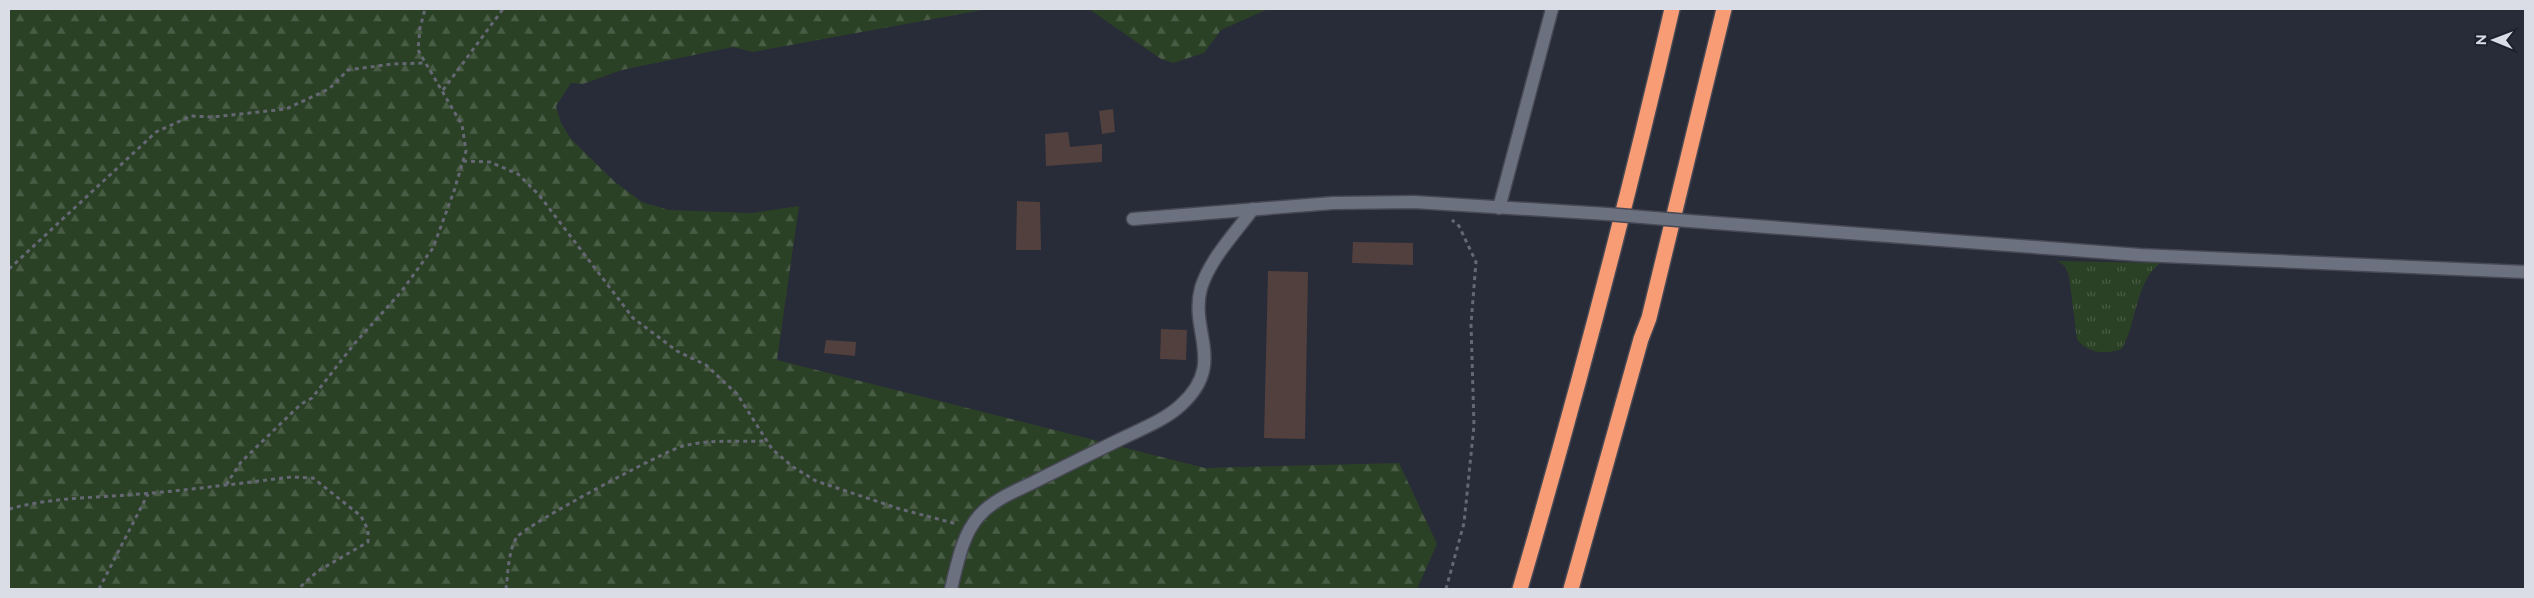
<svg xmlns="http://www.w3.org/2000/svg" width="2534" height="598" viewBox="0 0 2534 598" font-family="Raleway,sans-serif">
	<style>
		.grass { fill: url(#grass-tufts) }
		.forest { fill: url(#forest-firs) }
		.building { fill: #51403d }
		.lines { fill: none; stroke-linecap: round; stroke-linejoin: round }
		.minor-casing { stroke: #464853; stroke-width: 15 }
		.highway-casing { stroke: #464853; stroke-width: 18 }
		.path { stroke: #656874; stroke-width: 3; stroke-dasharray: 4 4; stroke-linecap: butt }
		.minor { stroke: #6c7180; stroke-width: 12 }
		.highway { stroke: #f89c76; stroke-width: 15 }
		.minor-bridge-casing { stroke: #464853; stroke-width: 15; stroke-linecap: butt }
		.minor-bridge { stroke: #6c7180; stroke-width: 12 }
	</style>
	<defs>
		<pattern id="grass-tufts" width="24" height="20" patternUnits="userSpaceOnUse" patternTransform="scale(1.25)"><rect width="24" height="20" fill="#2b4125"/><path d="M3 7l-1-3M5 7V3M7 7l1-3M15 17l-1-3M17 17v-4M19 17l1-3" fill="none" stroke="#495c45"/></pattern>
		<pattern id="forest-firs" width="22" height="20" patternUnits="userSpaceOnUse" patternTransform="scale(1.25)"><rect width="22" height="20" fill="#2b4125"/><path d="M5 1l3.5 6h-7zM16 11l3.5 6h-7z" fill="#495c45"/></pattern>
	</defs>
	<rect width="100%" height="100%" fill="#282b38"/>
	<path class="grass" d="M2057 261 2160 263C2135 283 2137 322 2122 349 2105 355 2087 353 2077 339L2069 276 2065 266Z"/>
	<g class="forest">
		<path d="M9 9H988L753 52 733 47 622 70 583 84 571 83 556 106 561 123 571 139 615 182 642 202 669 210 752 213 799 206 777 360 1205 468 1399 463 1437 544 1417 589H9Z"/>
		<path d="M1089 9H1268L1221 30 1204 53 1173 63 1161 59Z"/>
	</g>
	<g class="building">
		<path d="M1113 109 1115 132 1102 134 1099 111Z"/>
		<path d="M1068 132 1070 147 1102 144V162L1046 166 1045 134Z"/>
		<path d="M1017 201 1040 202 1041 250H1016Z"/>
		<path d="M1353 242 1413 243V265L1352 263Z"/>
		<path d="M1268 271 1308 272 1305 439 1264 438Z"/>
		<path d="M1161 329 1187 330 1186 360 1160 359Z"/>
		<path d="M826 340 856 342 855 356 824 353Z"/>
	</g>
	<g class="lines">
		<defs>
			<g id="minor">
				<path d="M1499 208 1552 9"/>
				<path d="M1133 219 1333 203 1414 202 1607 214"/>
				<path d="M1689 221 2140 255 2525 272"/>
				<path d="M951 589C957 565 962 535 979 516 992 501 1013 492 1030 484 1062 468 1094 452 1125 437 1144 428 1166 419 1181 405 1227 363 1189 332 1201 288 1210 259 1235 233 1253 209"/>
			</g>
			<g id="highway">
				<path d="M1520 589C1576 397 1627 204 1672 9"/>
				<path d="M1571 589 1641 339 1649 318 1724 9"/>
			</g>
		</defs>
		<use href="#minor" class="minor-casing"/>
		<use href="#highway" class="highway-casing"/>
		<g class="path">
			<path d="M443 90 503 9"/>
			<path d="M463 161 490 162 518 174 539 195 633 318 677 351 706 365 737 394 772 449 793 467 816 481 900 509 957 524"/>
			<path d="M9 269 156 132 191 116 213 117 286 109 329 89 348 70 392 64 426 63"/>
			<path d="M226 485 241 462 301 404 312 398 355 343 401 292 433 248 454 191 466 151 462 125 418 50 420 28 425 9"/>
			<path d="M9 509C52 497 96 498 140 494 191 490 241 483 292 477L313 478 361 516 368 530V542L318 571 298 589"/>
			<path d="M99 589 148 494"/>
			<path d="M506 589C508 574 508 551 517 537 526 525 664 451 683 446 711 439 738 442 766 441"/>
			<path d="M1446 589 1464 523 1474 425 1471 324 1476 262 1459 226 1452 220"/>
		</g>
		<use href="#minor" class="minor"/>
		<use href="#highway" class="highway"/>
		<defs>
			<path id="minor-bridge" d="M1607 214 1689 221"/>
		</defs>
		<use href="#minor-bridge" class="minor-bridge-casing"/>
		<use href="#minor-bridge" class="minor-bridge"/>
	</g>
	<rect width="2534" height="598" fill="none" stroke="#dbdde6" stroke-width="20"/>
	<g transform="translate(2494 40) rotate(271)" stroke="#1e222e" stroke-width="4" paint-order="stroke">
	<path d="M0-4L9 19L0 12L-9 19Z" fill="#dbdde6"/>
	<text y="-8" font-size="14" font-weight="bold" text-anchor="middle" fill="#dbdde6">N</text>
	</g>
</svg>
